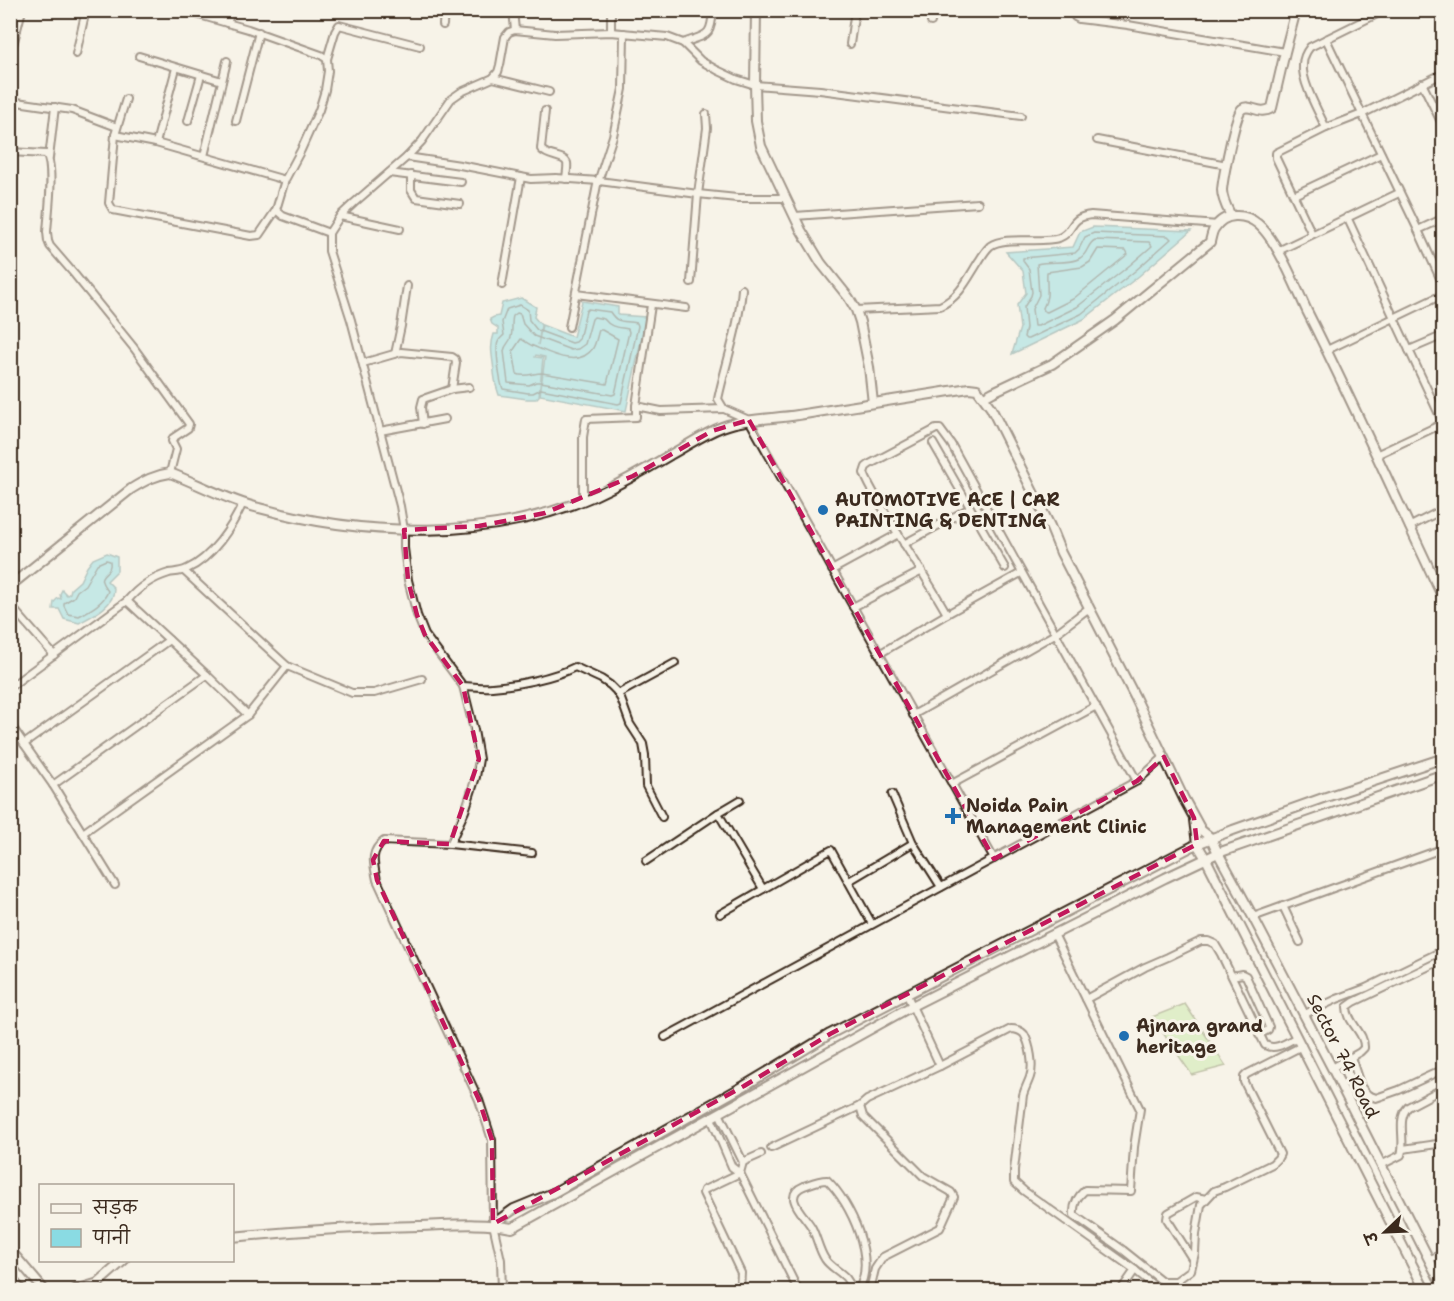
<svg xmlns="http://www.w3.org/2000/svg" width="1454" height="1301" viewBox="0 0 1454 1301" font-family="'Shantell Sans','Playpen Sans Deva',sans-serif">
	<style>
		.green { fill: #c4e9a4; stroke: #808a61; stroke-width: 1.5 }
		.water { fill: #8adbe3; stroke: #6a9494; stroke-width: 1.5 }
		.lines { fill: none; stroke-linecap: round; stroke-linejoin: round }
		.shore { stroke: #5b716d; stroke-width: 1.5 }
		.minor-casing { stroke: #3b2a1e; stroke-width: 10 }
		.tertiary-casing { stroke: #3b2a1e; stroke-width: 12 }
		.minor { stroke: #f7f3e8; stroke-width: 6 }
		.tertiary { stroke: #f7f3e8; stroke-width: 8 }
		.marked { fill: none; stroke: #c2185b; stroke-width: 4.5; stroke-dasharray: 12 8; stroke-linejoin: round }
		.poi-dot { fill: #1f6fb2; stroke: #f7f3e8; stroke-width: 2 }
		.labels { text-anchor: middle; stroke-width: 6; stroke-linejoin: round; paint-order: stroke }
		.poi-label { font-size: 18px; font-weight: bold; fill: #3b2a1e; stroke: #f7f3e8; text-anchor: start }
		.street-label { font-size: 18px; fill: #3b2a1e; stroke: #f7f3e8 }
	</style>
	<rect width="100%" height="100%" fill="#f7f3e8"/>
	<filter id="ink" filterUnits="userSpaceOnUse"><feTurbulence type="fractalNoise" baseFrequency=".0167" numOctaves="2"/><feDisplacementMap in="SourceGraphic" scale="12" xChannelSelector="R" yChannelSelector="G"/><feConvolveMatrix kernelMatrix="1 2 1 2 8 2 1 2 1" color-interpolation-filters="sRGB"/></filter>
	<g filter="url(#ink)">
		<path class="green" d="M1185 1004 1226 1066 1192 1075 1152 1017Z"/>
		<g class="water">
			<path d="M1093 227 1191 231 1139 276 1084 319 1012 354 1020 328 1017 305 1026 293 1023 271 1006 252 1073 247 1080 232Z"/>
			<path d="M521 298 536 307 534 317 541 325 538 345 542 325 573 337 582 301 618 307V315L646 317 626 411 540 395 545 357 536 355 535 357 543 358 539 396 536 399H527L499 395C495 385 495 382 494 372 493 357 489 349 494 334H498V328L492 324 490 319 494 317 499 316 502 303Z"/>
			<path d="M107 553 117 557V571L107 581 114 588C115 606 92 616 79 623L64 619 59 609H53L54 602 58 598 61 599 60 594 62 590 67 595 70 593 71 589 80 581 87 567 93 559Z"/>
		</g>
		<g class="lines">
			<g class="shore">
				<path d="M1094 233 1168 236 1171 239 1135 271 1081 314 1028 339H1026L1024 337 1026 328 1024 307 1031 296 1032 292 1029 269 1023 261V258L1075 253 1079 249 1085 237Z"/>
				<path d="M1095 240 1149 242 1152 246 1130 265 1077 307 1038 326H1034L1032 309 1039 295 1037 264C1049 260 1069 265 1080 258 1088 254 1087 244 1095 240Z"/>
				<path d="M1098 249 1126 250 1128 254 1073 299 1047 312 1044 311 1043 308C1050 296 1046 285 1047 272L1082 267 1090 262Z"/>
				<path d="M520 305 528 310 529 320 537 330 572 343 576 342 579 339 586 311 588 309 610 312C618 325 624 320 637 323L638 326 621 403 618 404 541 389 533 393H528L503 389C500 383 495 348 498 342 499 339 502 337 504 335L502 322 507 309Z"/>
				<path d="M517 313 520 314 523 324 534 336 571 350 578 349 585 344 592 319 594 317 604 319C611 328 617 327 628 329L629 332 615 394 612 395 541 382H536L529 385 508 383 504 351C505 344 510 343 511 337 513 330 511 323 513 316Z"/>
				<path d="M599 330H602L618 339 607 384 542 373C533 373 525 378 517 374L513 351 521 339C525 341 528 344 533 346 550 353 579 369 593 348 596 343 597 336 599 330Z"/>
				<path d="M106 560 110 561C113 577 91 571 108 591 104 603 90 610 79 616L68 614 64 606V603L74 597 77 591 85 585 97 564Z"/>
			</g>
			<defs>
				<g id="minor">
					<path d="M182 10 248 29 321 55 327 59 328 71 325 90 319 110 301 150 285 180 276 210 283 216 329 233"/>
					<path d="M513 10 515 30"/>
					<path d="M611 10V32"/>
					<path d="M931 10V22"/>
					<path d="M1074 10 1075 17 1079 19 1128 25 1285 52"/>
					<path d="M227 23 232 10"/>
					<path d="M443 25 444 10"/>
					<path d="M1326 39 1418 230 1444 287"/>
					<path d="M683 43C707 34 711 38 713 10"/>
					<path d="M850 44 855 10"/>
					<path d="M76 54 86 10"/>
					<path d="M139 56 222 81"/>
					<path d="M10 57 22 10"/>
					<path d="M327 59 335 32 339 25 420 46"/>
					<path d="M493 78 549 92"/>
					<path d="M1422 83 1444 128"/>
					<path d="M126 99 115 135 109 203 113 210 251 236 259 235 276 210"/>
					<path d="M10 101 72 110 117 127"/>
					<path d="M545 111 541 149C548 158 564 155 567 163 568 167 566 175 566 179"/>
					<path d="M188 121 201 75"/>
					<path d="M236 121 259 32"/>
					<path d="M1326 128C1319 113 1301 81 1303 65 1303 58 1306 52 1310 47L1385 10"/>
					<path d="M115 135 156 143 285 180"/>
					<path d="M1097 140 1227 165"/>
					<path d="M156 143 176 68"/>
					<path d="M10 152 46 154C55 166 48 215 47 232L48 241 50 246 75 275 134 348 189 424 188 428 173 438 172 441 176 449 170 473"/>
					<path d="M204 156 227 61"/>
					<path d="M407 157 460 165 531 179 556 178 599 181 698 194 737 198H786"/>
					<path d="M49 158 55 107"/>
					<path d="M389 173 461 182"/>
					<path d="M411 175V190L416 198 460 204"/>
					<path d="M1294 195 1381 154"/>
					<path d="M340 216 400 229"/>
					<path d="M795 216 978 203"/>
					<path d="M1347 217 1443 423"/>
					<path d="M1418 230 1444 218"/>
					<path d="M1312 234 1276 158V153L1326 128 1362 114 1444 73"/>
					<path d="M1278 251 1399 193"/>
					<path d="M691 282 698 194 707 128 706 114"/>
					<path d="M502 285 521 177"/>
					<path d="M742 289C739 327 726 362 718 399L724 409 749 420 994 859"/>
					<path d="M576 294 686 308"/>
					<path d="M651 305 636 406 661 411 724 409"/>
					<path d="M856 310 940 306C960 297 968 278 979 261 982 256 986 250 990 246 1005 235 1040 244 1059 238 1076 231 1067 218 1091 215L1218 225"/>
					<path d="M569 327 597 185 613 136 623 89 624 33"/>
					<path d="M1327 350 1444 294"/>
					<path d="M1409 350 1444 335"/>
					<path d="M395 354 401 326 407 286"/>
					<path d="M363 363 401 352 452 357 455 359 456 363 452 389"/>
					<path d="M423 424 421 407 423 399 452 389 469 387"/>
					<path d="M380 431 445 419"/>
					<path d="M933 443 1005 568"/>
					<path d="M1376 455 1444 423"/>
					<path d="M583 500V437L586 419 636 417V406"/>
					<path d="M1409 527 1444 509"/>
					<path d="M904 544 970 508"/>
					<path d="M832 570 898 534"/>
					<path d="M184 571 287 666"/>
					<path d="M127 601 207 675 248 715"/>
					<path d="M10 605 54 655"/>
					<path d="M853 607 922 571"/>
					<path d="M947 614C928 580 906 548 886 514 879 501 869 487 864 473L866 467 870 464 936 429H940L951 444 1137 781"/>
					<path d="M879 654 947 614 1021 573"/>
					<path d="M463 686C472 686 482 688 492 687 517 685 553 678 575 667L601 679 610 685 616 691 621 699 630 724 643 744 645 755 646 786 662 817"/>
					<path d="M10 687 127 601C138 588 152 578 169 573 175 572 181 572 187 569 212 558 232 527 243 503"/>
					<path d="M618 694 675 663"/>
					<path d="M913 715 1055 634 1089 608"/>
					<path d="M10 724 53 785 115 885"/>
					<path d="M24 744 169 640"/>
					<path d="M952 784 1096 706"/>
					<path d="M53 785 207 675"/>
					<path d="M892 794 913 843"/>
					<path d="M718 813 763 889"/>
					<path d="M83 833 248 715 287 666 352 693H374L422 679"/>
					<path d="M450 844 465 811 476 777 479 759 474 730 463 686 425 635 417 615 408 580 404 548V530L400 506 351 320 329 251V233L340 216 354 203 407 157 422 141 451 99 461 92 493 78 498 72 500 65 505 37 509 32 515 30 555 34 611 32 667 37 683 43 701 61 717 70 736 79 755 85 820 90 1021 116"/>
					<path d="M646 861 718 813 740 800"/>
					<path d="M849 881 913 843 941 887"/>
					<path d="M1283 906 1300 942"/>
					<path d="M720 914 831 850 872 924"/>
					<path d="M1253 917 1436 851H1444"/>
					<path d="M1054 934 1140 1109 1134 1147 1131 1191 1085 1190C1077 1197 1073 1204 1074 1215L1123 1250 1162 1281H1176L1191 1270 1195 1253 1196 1234 1201 1205 1214 1191 1225 1187 1272 1164 1278 1158 1280 1154 1244 1082V1077L1247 1074 1302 1046"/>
					<path d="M1232 976 1242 974 1246 976 1269 1027 1268 1030 1259 1035"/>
					<path d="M907 995 940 1066"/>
					<path d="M1086 999 1145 967 1168 957 1201 941H1208L1215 944 1221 954 1265 1045C1276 1051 1287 1042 1297 1037"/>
					<path d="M1305 1014 1337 999 1366 988 1444 950"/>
					<path d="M665 1037 1137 781 1164 757"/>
					<path d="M1351 1057 1361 1087 1368 1095 1376 1098 1399 1090 1444 1069"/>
					<path d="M1332 1068 1360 1052 1364 1048C1365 1032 1347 1023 1347 1007L1354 1002 1444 959"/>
					<path d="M1443 1107H1444"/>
					<path d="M719 1113 743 1162 740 1173"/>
					<path d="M711 1118 732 1167 740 1173 798 1290"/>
					<path d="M771 1148 860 1106"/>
					<path d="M1403 1149 1444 1143"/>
					<path d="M743 1162 761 1154"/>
					<path d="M1381 1165 1401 1155C1406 1140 1396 1120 1408 1107L1444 1088"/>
					<path d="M1429 1259 1444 1254"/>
					<path d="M1193 1260 1167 1219 1168 1213 1196 1197 1206 1199"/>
					<path d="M502 1290 501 1260 493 1224 492 1140 479 1100 377 880C374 864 369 852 384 841L450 844 532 853"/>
					<path d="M740 1290 741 1273 703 1193 704 1190 740 1173"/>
					<path d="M853 1290C851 1286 849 1282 846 1278 840 1271 830 1267 825 1259 819 1250 817 1238 812 1228 806 1216 780 1196 804 1186 812 1183 818 1180 827 1180 851 1203 877 1260 858 1290"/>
					<path d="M870 1290 875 1269 883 1257 940 1228 954 1197 951 1192 923 1176 863 1116 860 1106 867 1100 940 1066 1011 1029C1016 1029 1020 1030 1024 1034 1030 1044 1034 1066 1030 1077 1028 1083 1025 1088 1023 1095L1014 1170V1182L1024 1191 1135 1270 1159 1290"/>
					<path d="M1121 1290 1135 1270"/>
				</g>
				<g id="tertiary">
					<path d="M756 10 755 85 756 121 761 146 801 230 821 263 849 298 856 310 860 322 869 367 873 403"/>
					<path d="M1231 216C1227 208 1222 199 1222 190 1223 179 1235 114 1242 109 1250 103 1259 116 1272 108L1285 52 1296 10"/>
					<path d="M984 397 993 392 1052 364 1115 320 1210 242C1211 238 1212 232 1214 229 1224 212 1245 213 1258 224 1277 240 1296 287 1307 311 1355 406 1398 503 1444 600"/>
					<path d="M10 586 131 489C144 481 155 475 170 473 199 484 229 501 259 508 365 537 492 541 594 496 620 484 645 470 670 455 687 446 703 434 722 427 746 418 773 419 798 415 855 406 912 397 969 388L977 389 991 408 1050 526 1061 553 1135 697 1184 799 1201 830 1211 838 1218 853 1253 917 1332 1068 1444 1289"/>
					<path d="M1194 820 1197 844 1206 859 1425 1290"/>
					<path d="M493 1224 514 1209 553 1193 744 1086 830 1034 1197 844 1233 830 1323 798 1444 758"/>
					<path d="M232 1237C295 1231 358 1227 420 1226 451 1225 482 1222 512 1228L912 1006 1165 878 1218 853 1444 774"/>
					<path d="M10 1250 44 1290"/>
					<path d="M10 1277 21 1290"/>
					<path d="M75 1290 99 1283"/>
					<path d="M94 1290 99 1282 124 1260"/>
				</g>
			</defs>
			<use href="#minor" class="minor-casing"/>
			<use href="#tertiary" class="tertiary-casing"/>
			<use href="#minor" class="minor"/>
			<use href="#tertiary" class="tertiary"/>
		</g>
	</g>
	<path d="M0 0H1454V1301H0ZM749 420 994 859 1137 781 1164 757 1194 818 1197 844 830 1034 744 1086 493 1224 492 1140 479 1100 377 880 373 860 384 841 450 844 479 759 463 686 425 635 417 615 408 580 404 530 479 526 545 513 633 476 712 431Z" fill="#f7f3e8" fill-opacity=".55" fill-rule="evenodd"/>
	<path class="marked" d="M749 420 994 859 1137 781 1164 757 1194 818 1197 844 830 1034 744 1086 493 1224 492 1140 479 1100 377 880 373 860 384 841 450 844 479 759 463 686 425 635 417 615 408 580 404 530 479 526 545 513 633 476 712 431Z"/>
	<g class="poi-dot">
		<circle cx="823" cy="510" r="6"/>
		<path d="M950 807h6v6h6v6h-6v6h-6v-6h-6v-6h6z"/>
		<circle cx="1124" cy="1036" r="6"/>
	</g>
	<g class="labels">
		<g class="poi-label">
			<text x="835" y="506">AUTOMOTIVE ACE | CAR<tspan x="835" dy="21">PAINTING &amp; DENTING</tspan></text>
			<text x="966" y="812">Noida Pain<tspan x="966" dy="21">Management Clinic</tspan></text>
			<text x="1136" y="1032">Ajnara grand<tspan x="1136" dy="21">heritage</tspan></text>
		</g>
		<g class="street-label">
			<text transform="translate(1343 1056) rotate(63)" y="6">Sector 74 Road</text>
		</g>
	</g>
	<rect width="1454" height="1301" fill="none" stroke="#f7f3e8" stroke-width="36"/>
	<rect x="18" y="18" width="1418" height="1265" fill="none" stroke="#3b2a1e" stroke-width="2" filter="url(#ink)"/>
	<rect x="39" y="1184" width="195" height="78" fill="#f7f3e8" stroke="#aca397" stroke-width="1.5"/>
	<rect x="51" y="1204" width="30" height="9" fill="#f7f3e8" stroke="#aca397" stroke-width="1.5"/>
	<text x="93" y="1214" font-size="18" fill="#3b2a1e">सड़क</text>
	<rect x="51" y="1229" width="30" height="18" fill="#8adbe3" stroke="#aca397" stroke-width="1.5"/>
	<text x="93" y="1244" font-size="18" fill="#3b2a1e">पानी</text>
	<g transform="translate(1385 1232) rotate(247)" stroke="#f7f3e8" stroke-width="4.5" paint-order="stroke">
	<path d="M0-4.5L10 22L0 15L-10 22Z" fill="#3b2a1e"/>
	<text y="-9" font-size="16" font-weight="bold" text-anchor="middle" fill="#3b2a1e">उ</text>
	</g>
</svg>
